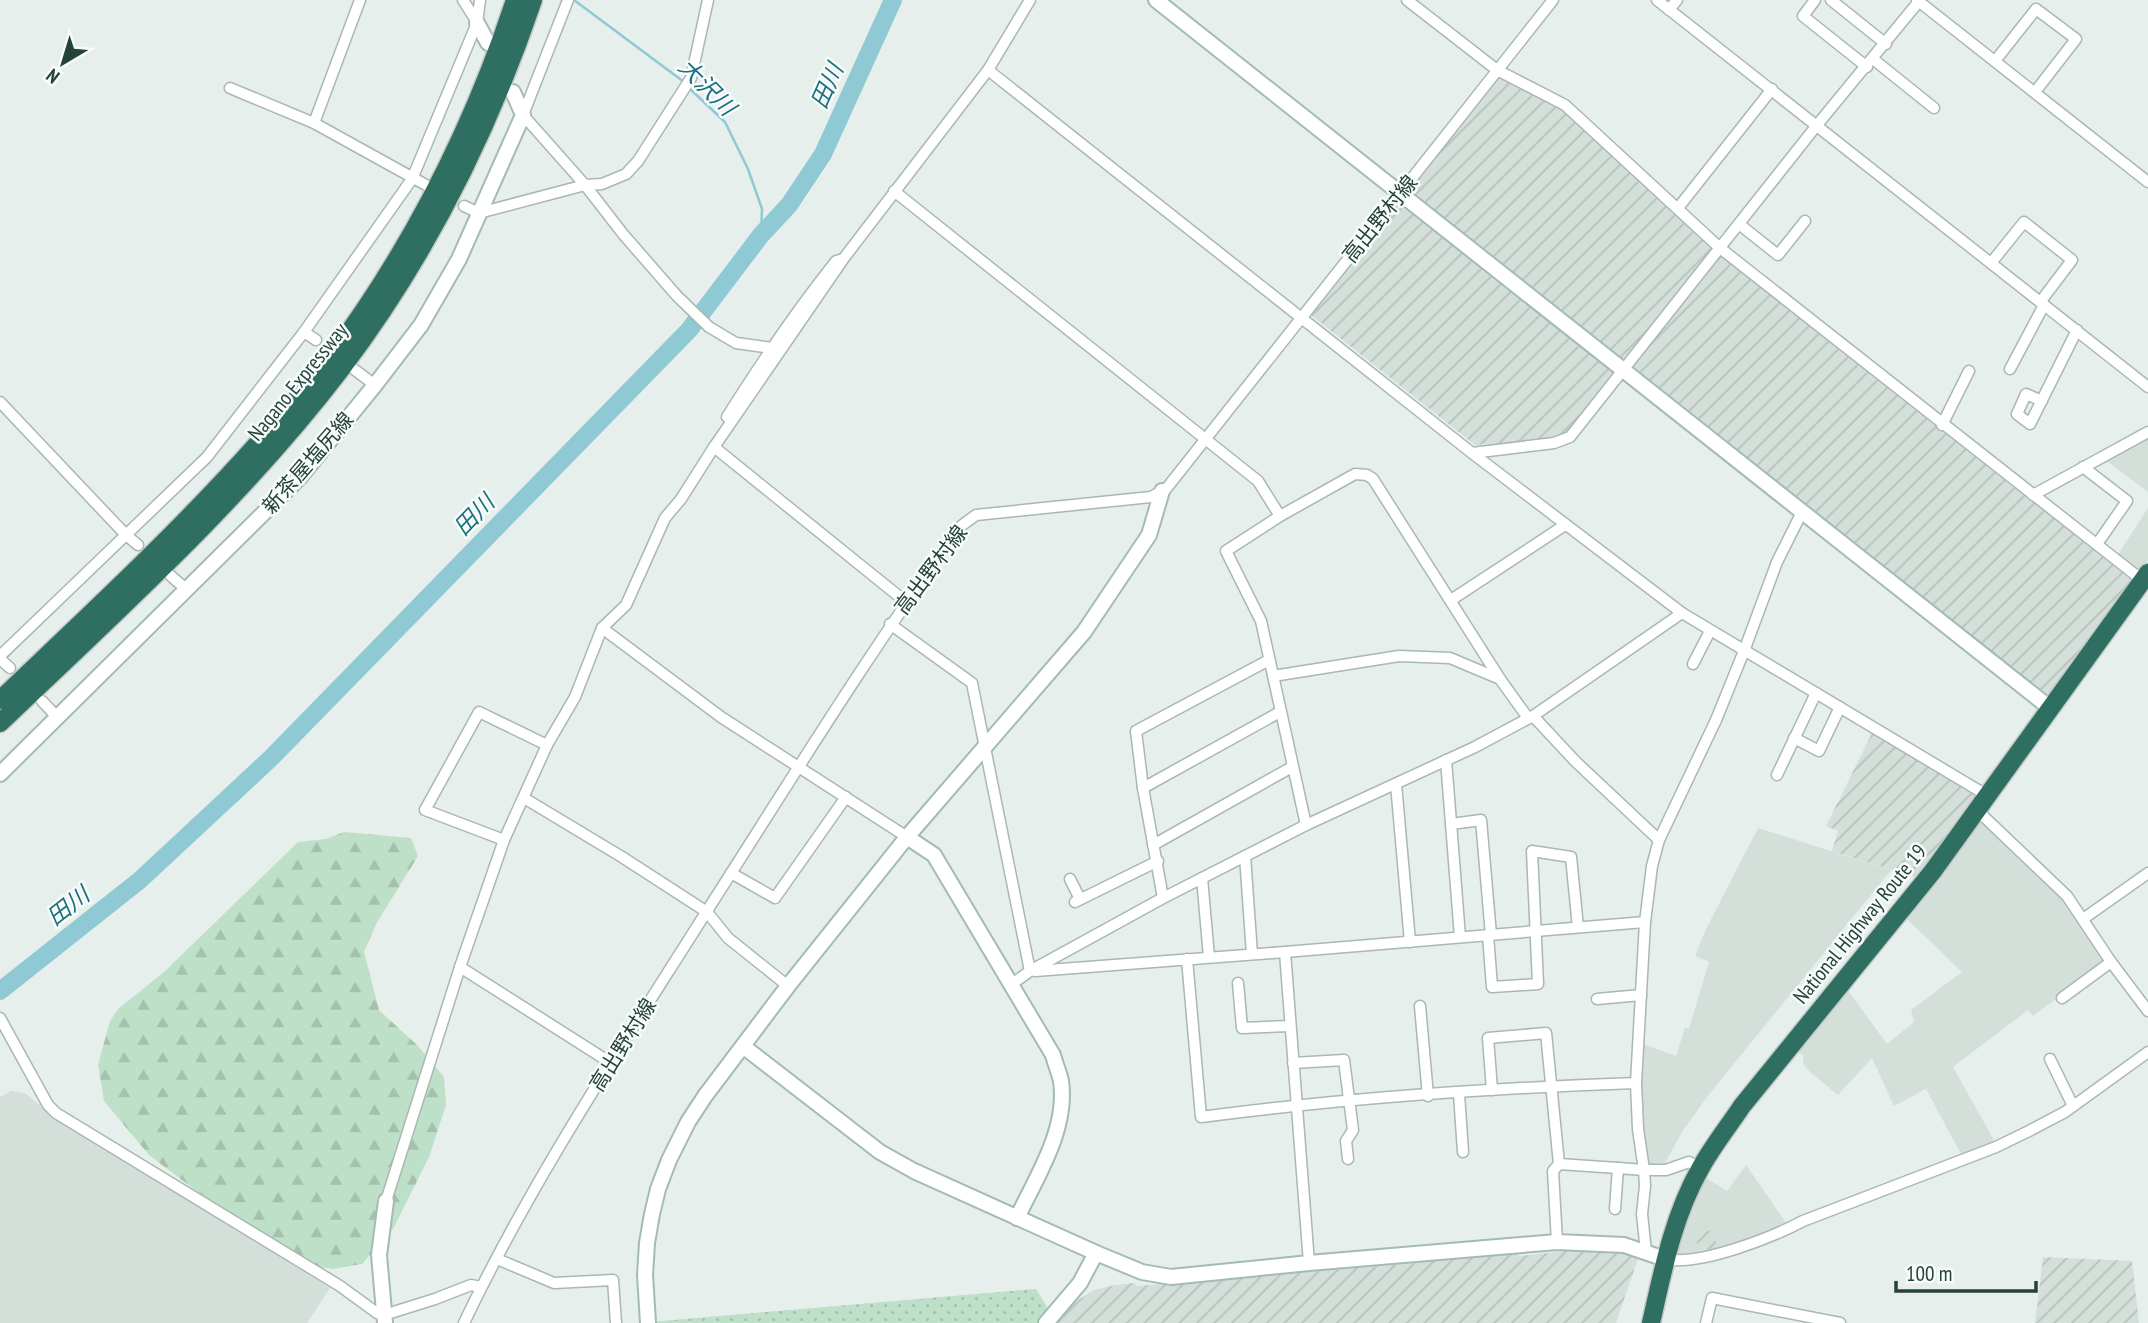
<svg xmlns="http://www.w3.org/2000/svg" width="2148" height="1323" viewBox="0 0 2148 1323" font-family="'PT Sans Narrow','Noto Sans JP',sans-serif">
	<style>
		.built { fill: #d4dfda }
		.industrial { fill: url(#industrial-furrows) }
		.grass { fill: url(#grass-dots) }
		.forest { fill: url(#forest-firs) }
		.lines { fill: none; stroke-linecap: round; stroke-linejoin: round }
		.stream { stroke: #8ec9d4; stroke-width: 2.5 }
		.river { stroke: #8ec9d4; stroke-width: 18 }
		.street-casing { stroke: #a8b8b2; stroke-width: 13 }
		.secondary-casing { stroke: #a4bbb3; stroke-width: 18 }
		.highway-casing { stroke: #c2cac8; stroke-width: 21 }
		.street { stroke: #fff; stroke-width: 10 }
		.secondary { stroke: #fff; stroke-width: 14 }
		.highway { stroke: #2f6f62; stroke-width: 18 }
		.labels { text-anchor: middle; stroke-width: 5; stroke-linejoin: round; paint-order: stroke }
		.street-label { font-size: 21px; fill: #24423a; stroke: #f7fbf9 }
		.water-label { font-size: 23px; font-style: italic; fill: #1c6f80; stroke: #f7fbf9 }
	</style>
	<defs>
		<pattern id="industrial-furrows" width="10" height="10" patternUnits="userSpaceOnUse" patternTransform="scale(1.75)"><rect width="10" height="10" fill="#d4dfda"/><path d="M-1 1l2-2M0 10L10 0M9 11l2-2" fill="none" stroke="#b6c1bc"/></pattern>
		<pattern id="grass-dots" width="8" height="8" patternUnits="userSpaceOnUse" patternTransform="scale(1.75)"><rect width="8" height="8" fill="#bfe0c8"/><path d="M2 2h.1M6 6h.1" fill="none" stroke="#a4c1ad" stroke-width="1.8" stroke-linecap="round"/></pattern>
		<pattern id="forest-firs" width="22" height="20" patternUnits="userSpaceOnUse" patternTransform="scale(1.75)"><rect width="22" height="20" fill="#bfe0c8"/><path d="M5 1l3.5 6h-7zM16 11l3.5 6h-7z" fill="#a4c1ad"/></pattern>
	</defs>
	<rect width="100%" height="100%" fill="#e6efeb"/>
	<g class="built">
		<path d="M2148 434V492L2104 459Z"/>
		<path d="M2148 508V560L2139 572H2137L2117 556Z"/>
		<path d="M1980 822 1984 823 2068 903 2105 962 2033 1016 2028 1010 1953 1067 1995 1142 1962 1156 1926 1089 1894 1106 1872 1058 1838 1095 1809 1071 1803 1063V1056L1797 1050 1847 989 1887 1044 1914 1022 1911 1010 1962 972 1906 918Z"/>
		<path d="M1758 828 1891 870 1707 1097 1682 1132 1664 1165 1647 1164 1642 1135 1640 1098 1643 1044 1676 1056 1685 1028H1689L1709 962 1695 956 1706 929Z"/>
		<path d="M11 1091 25 1093 55 1118 330 1288 307 1323H0V1097Z"/>
		<path d="M1746 1165 1787 1224 1763 1235 1717 1248 1714 1230 1695 1233 1698 1251 1676 1255 1693 1201 1705 1177 1727 1191Z"/>
	</g>
	<g class="industrial">
		<path d="M1501 75 1562 109 1715 248 1622 361 1408 192Z"/>
		<path d="M1401 200 1617 371 1569 432 1553 439 1475 445 1311 315Z"/>
		<path d="M1722 253 2133 579 2050 695 2045 696 1635 372 1633 365Z"/>
		<path d="M1873 731 1976 794 1977 799 1917 878 1832 851 1838 831 1826 826Z"/>
		<path d="M1714 1230 1717 1248 1698 1251 1695 1233Z"/>
		<path d="M1585 1249 1639 1256 1616 1323H640L1036 1289 1056 1322 1069 1306 1083 1297 1094 1290 1115 1285 1134 1283 1137 1286 1416 1263V1259L1518 1252 1519 1256Z"/>
		<path d="M2043 1257 2132 1261 2139 1323H2035Z"/>
	</g>
	<path class="grass" d="M1036 1289 1049 1311 1040 1323H640Z"/>
	<path class="forest" d="M344 832 411 838 418 856 376 924 364 952 379 1010 417 1045 444 1077 446 1105 429 1157 394 1227 362 1264 333 1269 313 1266 228 1215 149 1155 104 1101 98 1065 110 1021 118 1009 164 972 298 842 326 839Z"/>
	<g class="lines">
		<g class="stream">
			<path d="M574 0 684 82"/>
			<path d="M688 87 725 122 748 169 762 209 761 235"/>
		</g>
		<path class="river" d="M0 991 140 880 271 758 689 330 761 235 789 205 823 154 893 0"/>
		<defs>
			<g id="street">
				<path d="M463 0 477 22"/>
				<path d="M568 0 523 115 585 185 623 234 677 296 709 327 736 343 772 348"/>
				<path d="M1407 0 1497 70 1565 105 1720 248 2142 580"/>
				<path d="M1657 0 2148 387"/>
				<path d="M1815 0 1803 16 1867 67"/>
				<path d="M1831 0 1886 44"/>
				<path d="M1917 0 2148 182"/>
				<path d="M1669 10 1677 0"/>
				<path d="M1873 59 1934 108"/>
				<path d="M1995 61 2036 9 2076 39 2035 92"/>
				<path d="M988 70 1472 453 1682 613 1988 796"/>
				<path d="M230 88 314 123 426 185"/>
				<path d="M314 123 360 0"/>
				<path d="M894 191 1258 481 1280 516"/>
				<path d="M464 206 479 213 585 185 602 184 626 174 638 161 691 78 708 0"/>
				<path d="M1678 208 1772 89"/>
				<path d="M1739 224 1778 255 1805 221"/>
				<path d="M1991 263 2024 222 2072 260 2041 301"/>
				<path d="M304 332 316 340"/>
				<path d="M2010 369 2044 305"/>
				<path d="M355 370 375 385"/>
				<path d="M2042 401 2026 394 2017 414 2030 424 2077 330"/>
				<path d="M0 402 126 535 138 545"/>
				<path d="M727 417C761 363 796 311 836 261L840 260"/>
				<path d="M1942 425 1969 371"/>
				<path d="M714 447 906 602"/>
				<path d="M1472 453 1554 443 1570 437 1817 125 1920 0"/>
				<path d="M2083 467 2127 501 2097 544"/>
				<path d="M2033 495 2148 432"/>
				<path d="M171 576 187 590"/>
				<path d="M1451 600 1565 525"/>
				<path d="M890 624 972 683 1030 971"/>
				<path d="M602 628 721 717 907 837"/>
				<path d="M0 656 207 457 304 332 412 179 477 23 480 0"/>
				<path d="M0 659 10 668"/>
				<path d="M1693 664 1710 631"/>
				<path d="M1273 676 1399 656 1450 658 1500 679"/>
				<path d="M42 701 58 718"/>
				<path d="M1533 716 1575 761 1659 840"/>
				<path d="M1794 738 1819 751 1840 707"/>
				<path d="M1446 760 1460 937"/>
				<path d="M1777 775 1816 693"/>
				<path d="M1396 784 1410 942"/>
				<path d="M1143 788 1280 712"/>
				<path d="M524 798 622 857 707 912 728 938 788 986"/>
				<path d="M1978 811 2067 896 2111 962 2148 1011"/>
				<path d="M1451 824 1481 820 1491 935"/>
				<path d="M1306 825 1261 621 1226 551 1280 516 1355 474 1367 475 1373 479 1500 679 1528 718"/>
				<path d="M504 840 425 810 479 712 547 745"/>
				<path d="M1153 845 1292 767"/>
				<path d="M1245 856 1252 954"/>
				<path d="M731 873 775 898 846 797"/>
				<path d="M1202 878 1209 957"/>
				<path d="M1070 879 1080 899"/>
				<path d="M1163 898 1143 788 1136 731 1269 660"/>
				<path d="M1075 902 1158 861"/>
				<path d="M2083 919 2148 873"/>
				<path d="M1488 935 1492 987 1538 984 1532 851 1571 857 1578 927"/>
				<path d="M1285 952 1309 1263"/>
				<path d="M1187 959 1201 1117C1345 1098 1491 1088 1636 1083"/>
				<path d="M460 967 611 1063"/>
				<path d="M1035 971 1285 952 1645 922"/>
				<path d="M1238 983 1242 1028 1290 1026"/>
				<path d="M1012 984 1030 971 1163 898 1306 825 1475 747 1533 716 1682 613"/>
				<path d="M2062 998 2111 962"/>
				<path d="M1597 999 1641 995"/>
				<path d="M1420 1006 1428 1096"/>
				<path d="M0 1018 48 1105 56 1113 340 1286 377 1313 384 1315 435 1299 471 1285 481 1287"/>
				<path d="M2050 1059 2073 1106"/>
				<path d="M1293 1063 1344 1060 1353 1130 1346 1141 1348 1159"/>
				<path d="M1492 1090 1488 1038 1546 1033 1559 1164 1553 1171 1557 1242"/>
				<path d="M1459 1094 1463 1152"/>
				<path d="M1559 1164 1618 1168"/>
				<path d="M1700 1168 1689 1162 1666 1170H1644L1638 1129 1636 1083 1645 922 1652 866 1659 840 1716 720 1744 651 1777 562 1802 512"/>
				<path d="M386 1201 460 967 504 840 547 745 575 697 602 628 626 605 665 518 681 499 714 447 844 258 988 70 1030 0"/>
				<path d="M1615 1209 1618 1168 1644 1170 1645 1186 1642 1214 1646 1252"/>
				<path d="M497 1259 554 1283 613 1280 616 1323"/>
				<path d="M1665 1259C1700 1266 1771 1238 1803 1221L1996 1147 2029 1131 2065 1112 2148 1052"/>
				<path d="M464 1323C532 1180 621 1047 705 914 789 783 869 652 961 526L976 515 1151 497 1166 489 1553 0"/>
				<path d="M1706 1323 1712 1298 1840 1323"/>
			</g>
			<g id="secondary">
				<path d="M1156 0 2050 708"/>
				<path d="M477 23 488 43"/>
				<path d="M0 774 300 477 375 385 421 325 459 259 523 115 513 92"/>
				<path d="M907 837 934 855 1053 1055C1055 1063 1059 1072 1061 1081 1068 1129 1037 1176 1017 1218"/>
				<path d="M744 1047 880 1152 914 1171 1096 1253"/>
				<path d="M385 1323 379 1255 386 1201"/>
				<path d="M648 1323 645 1275 647 1243 652 1214 658 1189 669 1160 688 1122 705 1096 788 986 907 837 1084 632 1149 535 1162 491"/>
				<path d="M1046 1323 1080 1283 1096 1253 1142 1272 1171 1277 1309 1263 1557 1242 1624 1245 1665 1259"/>
			</g>
			<g id="highway">
				<path d="M0 700C88 616 178 533 259 442 284 414 309 386 331 357 412 248 473 128 515 0"/>
				<path d="M0 723C118 610 242 499 341 369 426 257 488 133 533 0"/>
				<path d="M1651 1323C1663 1270 1673 1217 1700 1169 1712 1147 1728 1127 1742 1106L1933 871 2148 573"/>
			</g>
		</defs>
		<use href="#street" class="street-casing"/>
		<use href="#secondary" class="secondary-casing"/>
		<use href="#highway" class="highway-casing"/>
		<use href="#street" class="street"/>
		<use href="#secondary" class="secondary"/>
		<use href="#highway" class="highway"/>
	</g>
	<g class="labels">
		<g class="street-label">
			<text transform="translate(1380 219) rotate(-51)" y="7">高出野村線</text>
			<text transform="translate(298 382) rotate(-51)" y="7">Nagano Expressway</text>
			<text transform="translate(308 463) rotate(-49)" y="7">新茶屋塩尻線</text>
			<text transform="translate(931 570) rotate(-53)" y="7">高出野村線</text>
			<text transform="translate(1860 924) rotate(-51)" y="7">National Highway Route 19</text>
			<text transform="translate(623 1045) rotate(-58)" y="7">高出野村線</text>
		</g>
		<g class="water-label">
			<text transform="translate(827 86) rotate(-66)" y="8">田川</text>
			<text transform="translate(707 87) rotate(45)" y="8">大沢川</text>
			<text transform="translate(474 515) rotate(-46)" y="8">田川</text>
			<text transform="translate(68 906) rotate(-38)" y="8">田川</text>
		</g>
	</g>
	<g transform="translate(63 63) rotate(218)" stroke="#f7fbf9" stroke-width="5" paint-order="stroke">
	<path d="M0-5L12 26L0 18L-12 26Z" fill="#24423a"/>
	<text y="-10" font-size="19" font-weight="bold" text-anchor="middle" fill="#24423a">N</text>
	</g>
	<path d="M1896 1281v10h140v-10" fill="none" stroke="#24423a" stroke-width="3.5"/>
	<text x="1906" y="1281" font-size="21" fill="#24423a" stroke="#f7fbf9" stroke-width="5" paint-order="stroke">100 m</text>
</svg>
